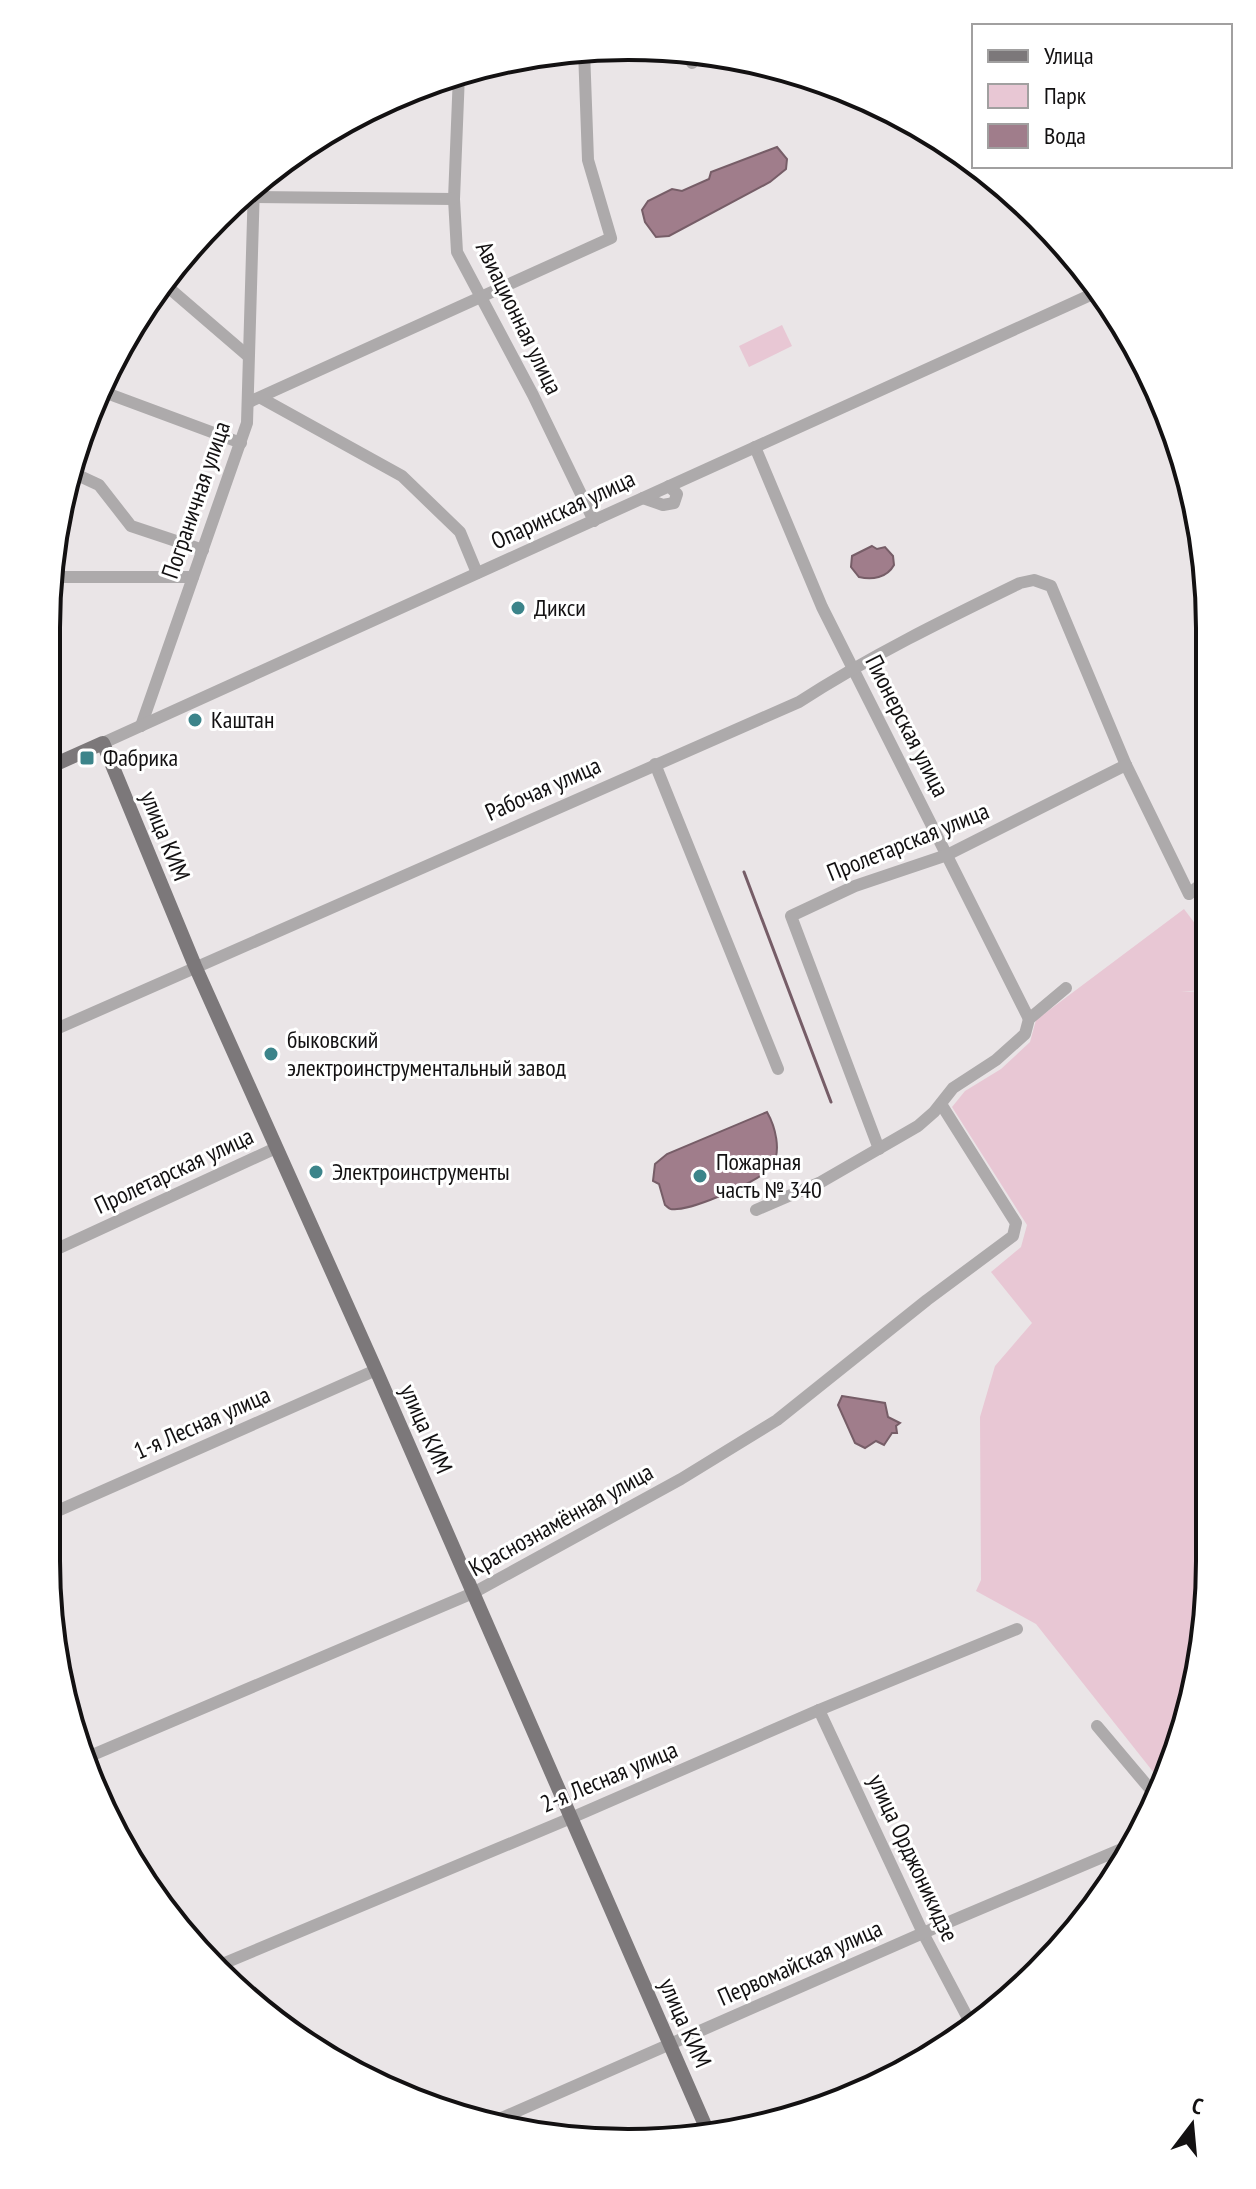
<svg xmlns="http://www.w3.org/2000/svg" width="1256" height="2189" viewBox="0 0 1256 2189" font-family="'PT Sans Narrow',sans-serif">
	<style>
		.green { fill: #e8c7d4 }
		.water { fill: #a07d8b; stroke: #765d67; stroke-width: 2 }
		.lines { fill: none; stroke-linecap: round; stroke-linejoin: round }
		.stream { stroke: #765d67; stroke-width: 3 }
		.minor { stroke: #adaaab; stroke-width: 12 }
		.major { stroke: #7c787a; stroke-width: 14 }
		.poi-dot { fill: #3c848a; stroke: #fff; stroke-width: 3 }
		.labels { text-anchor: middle; stroke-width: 6; stroke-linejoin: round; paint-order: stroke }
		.street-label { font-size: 24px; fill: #131112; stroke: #fff }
		.poi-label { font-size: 24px; fill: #131112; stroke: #fff; text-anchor: start }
		.rim { fill: none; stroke: #131112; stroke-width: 4 }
	</style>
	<rect width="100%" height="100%" fill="#eae5e7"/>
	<g class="green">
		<path d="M782 325 792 346 749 367 739 346Z"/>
		<path d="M1184 909 1209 942V989L1181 992 1209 991V1600L1179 1749 1162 1783 1036 1624 976 1591 981 1580 980 1417 995 1366 1032 1323 991 1272 1021 1247 1027 1225 952 1107 965 1091 1001 1069 1030 1042 1036 1020Z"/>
	</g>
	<g class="water">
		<path d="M777 147 787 159 786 169 770 182 669 236 656 237 645 222 642 210 648 201 672 189 682 191 709 179 711 172Z"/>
		<path d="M872 546 877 549 885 547 893 556 894 565C887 578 872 580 859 577L851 567 852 556Z"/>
		<path d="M767 1112C775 1126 782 1151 772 1166 761 1181 696 1208 677 1209 670 1210 670 1209 665 1205L659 1184 653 1181 655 1164 667 1154Z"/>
		<path d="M842 1396 885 1403 888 1417 900 1423 896 1426 897 1433H892L884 1445 876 1441 865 1448 855 1443 838 1405Z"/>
	</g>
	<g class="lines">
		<path class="stream" d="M744 872 831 1102"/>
		<g class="minor">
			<path d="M686 52 692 63"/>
			<path d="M459 74 454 199 457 252 533 395 594 521"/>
			<path d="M254 197 454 199"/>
			<path d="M162 282 248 356"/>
			<path d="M101 391 241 443"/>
			<path d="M261 398 402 476 460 532 477 573"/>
			<path d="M249 402 611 238 588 160 584 50"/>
			<path d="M755 447 822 607 1029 1019"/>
			<path d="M71 472 99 485 131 526 203 550"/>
			<path d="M643 498 663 505 674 503 677 494 669 486"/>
			<path d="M50 577H193"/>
			<path d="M141 726 247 423 254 185"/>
			<path d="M103 743 1097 292"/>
			<path d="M655 764 778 1069"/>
			<path d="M47 1033 799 702C870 656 944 620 1020 583L1034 580 1051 586 1126 765 1189 894 1209 878"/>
			<path d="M879 1149 791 916 855 886 947 855 1126 765"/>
			<path d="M756 1210 821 1182 918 1126 934 1112 953 1088 996 1060 1025 1034 1029 1019 1066 988"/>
			<path d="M46 1254 276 1148"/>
			<path d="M46 1516 376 1370"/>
			<path d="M819 1710 923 1933 971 2024"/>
			<path d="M1097 1726 1156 1796"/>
			<path d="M83 1759 473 1593 681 1479 777 1420 927 1300 1013 1236 1016 1223 941 1104"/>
			<path d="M220 1965 571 1818 819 1710 1017 1629"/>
			<path d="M488 2124 923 1933 1131 1845"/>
		</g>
		<path class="major" d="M47 768 103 743 195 966 376 1370 708 2132"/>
	</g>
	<g class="poi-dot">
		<circle cx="518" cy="608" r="8"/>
		<circle cx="195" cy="720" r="8"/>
		<rect x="79" y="750" width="16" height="16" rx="4"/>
		<circle cx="271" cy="1054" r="8"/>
		<circle cx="316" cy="1172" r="8"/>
		<circle cx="700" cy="1176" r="8"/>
	</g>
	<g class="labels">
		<g class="street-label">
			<text transform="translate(519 318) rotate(64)" y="8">Авиационная улица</text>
			<text transform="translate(196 500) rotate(-71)" y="8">Пограничная улица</text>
			<text transform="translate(563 510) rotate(-25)" y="8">Опаринская улица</text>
			<text transform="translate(907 726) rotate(63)" y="8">Пионерская улица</text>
			<text transform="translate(543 789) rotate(-24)" y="8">Рабочая улица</text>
			<text transform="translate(165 836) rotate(68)" y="8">улица КИМ</text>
			<text transform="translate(908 842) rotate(-22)" y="8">Пролетарская улица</text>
			<text transform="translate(174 1171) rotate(-25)" y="8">Пролетарская улица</text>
			<text transform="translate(202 1423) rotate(-24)" y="8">1-я Лесная улица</text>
			<text transform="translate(426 1429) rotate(66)" y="8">улица КИМ</text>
			<text transform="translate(561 1520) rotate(-29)" y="8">Краснознамённая улица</text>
			<text transform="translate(609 1777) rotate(-23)" y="8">2-я Лесная улица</text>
			<text transform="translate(913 1858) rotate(65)" y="8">улица Орджоникидзе</text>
			<text transform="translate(800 1963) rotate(-24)" y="8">Первомайская улица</text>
			<text transform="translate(685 2023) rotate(66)" y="8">улица КИМ</text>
		</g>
		<g class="poi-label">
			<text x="534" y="616">Дикси</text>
			<text x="211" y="728">Каштан</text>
			<text x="103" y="766">Фабрика</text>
			<text x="287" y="1048">быковский<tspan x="287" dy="28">электроинструментальный завод</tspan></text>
			<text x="716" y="1170">Пожарная<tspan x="716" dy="28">часть № 340</tspan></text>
			<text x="332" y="1180">Электроинструменты</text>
		</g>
	</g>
	<path d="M0 0H1256V2189H0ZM628 60H628A568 568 0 0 1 1196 628V1561A568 568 0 0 1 628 2129H628A568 568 0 0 1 60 1561V628A568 568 0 0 1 628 60Z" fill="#fff" fill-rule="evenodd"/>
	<path class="rim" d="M628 60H628A568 568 0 0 1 1196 628V1561A568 568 0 0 1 628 2129H628A568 568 0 0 1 60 1561V628A568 568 0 0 1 628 60Z"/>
	<rect x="972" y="24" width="260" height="144" fill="#ffffff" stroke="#a1a0a0" stroke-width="2"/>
	<rect x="988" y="50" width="40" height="12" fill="#7c787a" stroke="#a1a0a0" stroke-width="2"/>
	<text x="1044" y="64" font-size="24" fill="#131112">Улица</text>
	<rect x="988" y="84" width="40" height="24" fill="#e8c7d4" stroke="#a1a0a0" stroke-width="2"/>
	<text x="1044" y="104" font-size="24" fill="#131112">Парк</text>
	<rect x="988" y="124" width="40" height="24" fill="#a07d8b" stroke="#a1a0a0" stroke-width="2"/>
	<text x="1044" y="144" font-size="24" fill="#131112">Вода</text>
	<g transform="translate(1192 2125) rotate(16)" stroke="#ffffff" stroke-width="6" paint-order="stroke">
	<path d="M0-6L14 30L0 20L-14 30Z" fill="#131112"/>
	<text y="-12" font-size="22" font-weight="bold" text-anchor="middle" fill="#131112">С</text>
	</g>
</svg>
